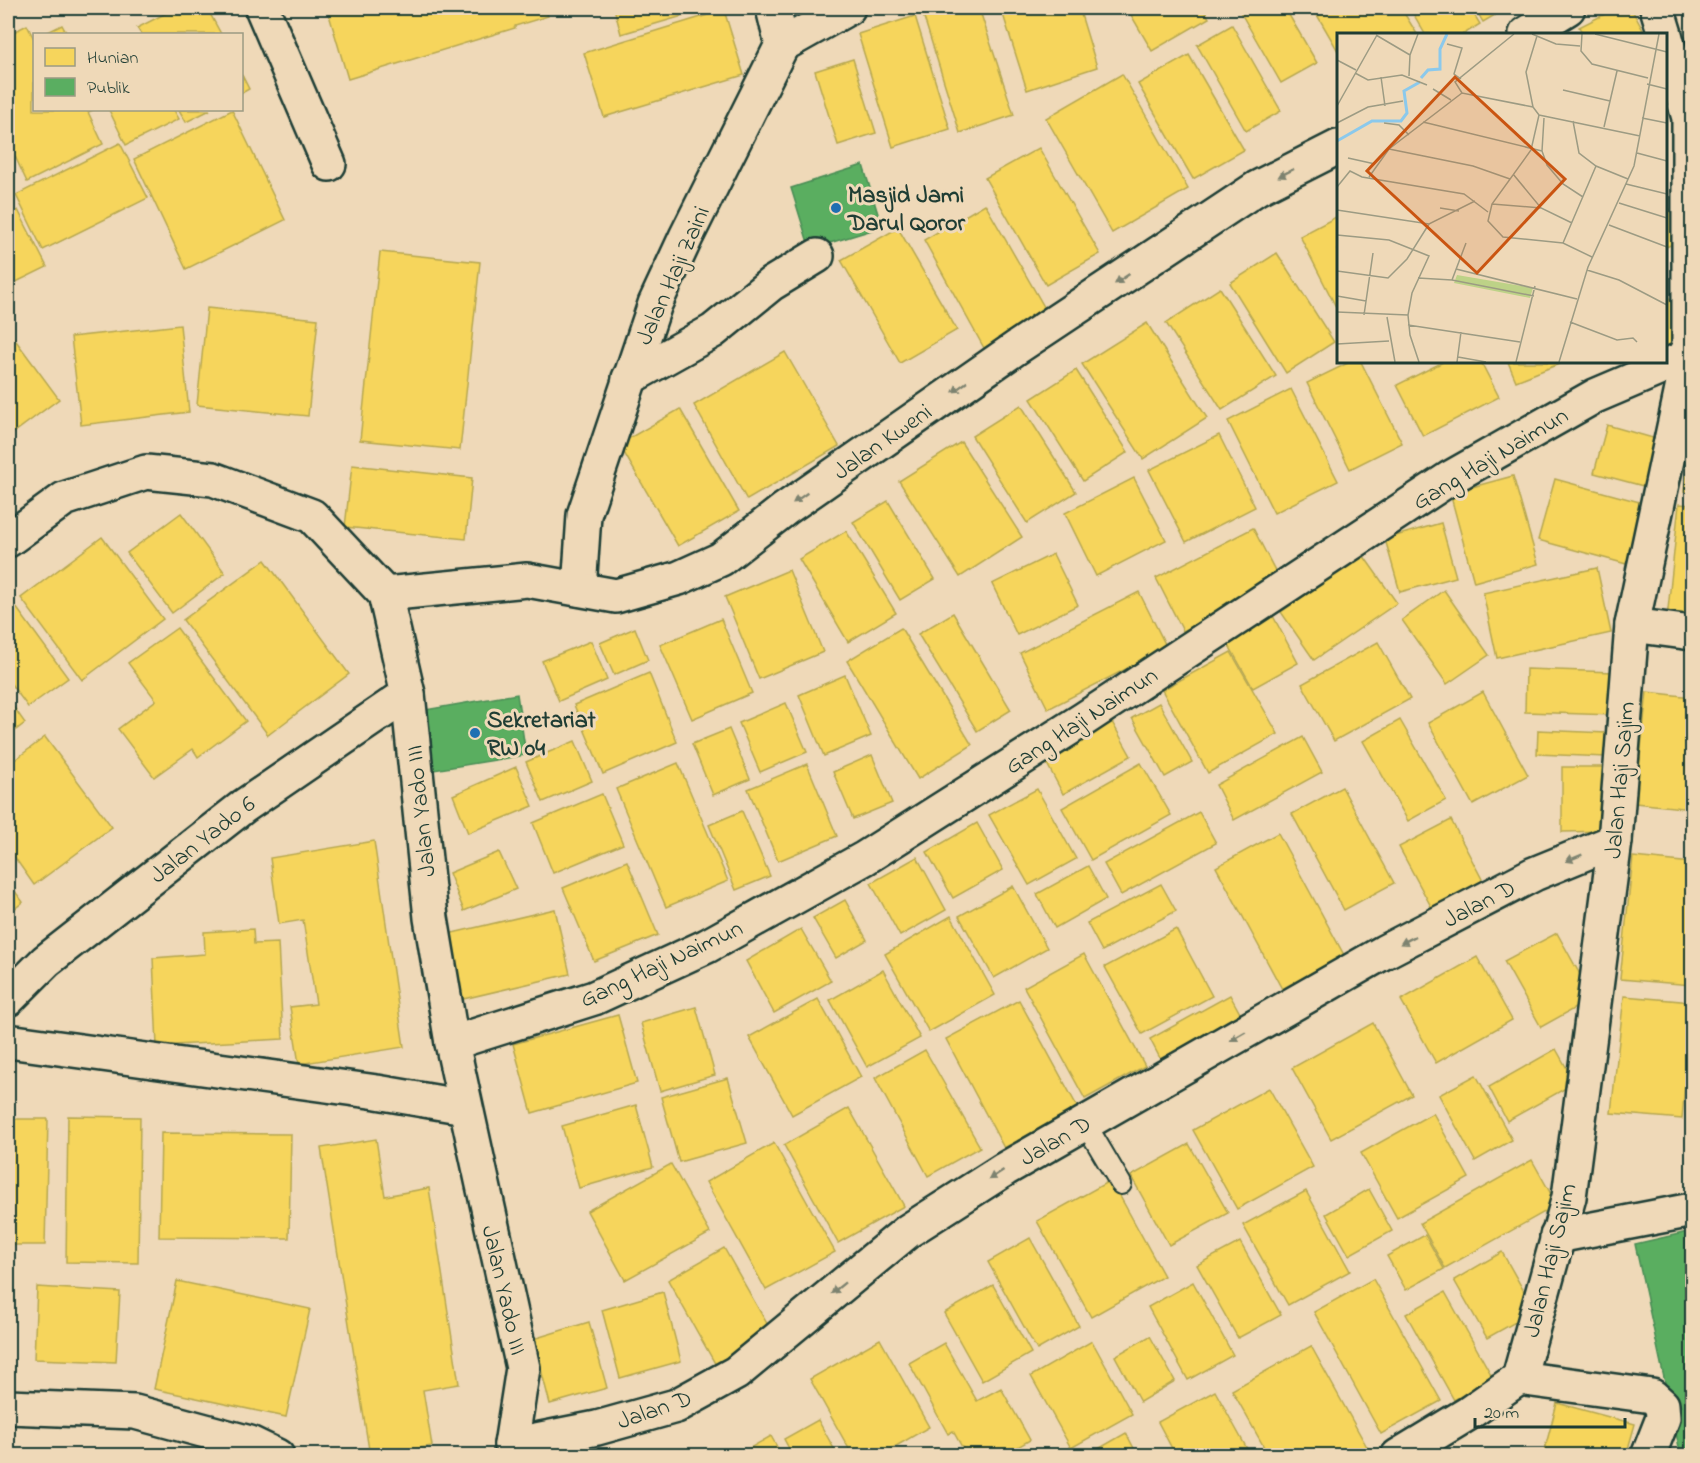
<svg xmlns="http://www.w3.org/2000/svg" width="1700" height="1463" viewBox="0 0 1700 1463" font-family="'Indie Flower',sans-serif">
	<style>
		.homes { fill: #f6d55c; stroke: #b6a750; stroke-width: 1.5 }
		.public { fill: #5aae61; stroke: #488c54; stroke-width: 1.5 }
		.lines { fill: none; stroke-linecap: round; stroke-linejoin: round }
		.service-casing { stroke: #1f3d34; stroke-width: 24 }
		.minor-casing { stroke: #1f3d34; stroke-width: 38 }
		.service { stroke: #efd9b8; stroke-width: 20 }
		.minor { stroke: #efd9b8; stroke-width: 33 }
		.oneway { fill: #7d836f }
		.poi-dot { fill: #1f6fb2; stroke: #efd9b8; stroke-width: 2 }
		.labels { text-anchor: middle; stroke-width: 6; stroke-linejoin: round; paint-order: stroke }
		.poi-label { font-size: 24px; font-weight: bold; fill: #1f3d34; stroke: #efd9b8; text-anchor: start }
		.street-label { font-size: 24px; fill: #1f3d34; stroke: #efd9b8 }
		.inset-river { fill: none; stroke: #8bc9ec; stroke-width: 3 }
		.inset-road { fill: none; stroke: #9c9b83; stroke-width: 1.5 }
		.view { fill: #ca5512; fill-opacity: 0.15; stroke: #ca5512; stroke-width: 3 }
		.inset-edge { fill: none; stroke: #1f3d34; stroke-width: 3 }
	</style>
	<rect width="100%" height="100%" fill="#efd9b8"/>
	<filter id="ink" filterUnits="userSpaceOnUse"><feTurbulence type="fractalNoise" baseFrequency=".0167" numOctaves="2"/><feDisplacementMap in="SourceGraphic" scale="12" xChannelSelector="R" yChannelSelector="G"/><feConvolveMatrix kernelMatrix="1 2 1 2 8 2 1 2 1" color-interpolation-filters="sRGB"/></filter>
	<g filter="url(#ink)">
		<g class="homes">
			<path d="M176 8H207L221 34H141L137 28Z"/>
			<path d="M327 8H545L548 16 515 26V28L348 79Z"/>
			<path d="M614 8H710L621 34Z"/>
			<path d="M921 8H979L1014 115 960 133Z"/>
			<path d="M1001 8H1079L1097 67 1027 90Z"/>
			<path d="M1127 8H1203L1209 18 1152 51Z"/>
			<path d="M1238 8H1285L1317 63 1281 83Z"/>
			<path d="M1313 8H1401L1417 34H1338V51Z"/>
			<path d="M1410 8H1470L1480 24 1464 34H1425Z"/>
			<path d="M1475 8H1507L1483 22Z"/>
			<path d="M1617 8H1631L1645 34H1583L1579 27Z"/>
			<path d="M724 10 744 75 604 117 584 53Z"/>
			<path d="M915 16 950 129 893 147 858 34Z"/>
			<path d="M27 25 34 39V110H93L88 112 103 144 27 182 12 150 8 152V35Z"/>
			<path d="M62 25 67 34H44Z"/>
			<path d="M1232 25 1281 111 1246 131 1197 45Z"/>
			<path d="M1189 55 1244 150 1193 179 1138 84Z"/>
			<path d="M853 59 876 133 838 145 815 71Z"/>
			<path d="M1122 74 1188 189 1112 233 1046 118Z"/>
			<path d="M242 75 249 89 242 93Z"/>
			<path d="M109 110H174L179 119 126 145Z"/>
			<path d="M179 110H210L186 122Z"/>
			<path d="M232 110 285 220 186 269 134 159Z"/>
			<path d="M120 143 148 198 43 250 16 195Z"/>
			<path d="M1039 148 1100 254 1046 285 985 178Z"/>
			<path d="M1666 202 1682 240 1666 247Z"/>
			<path d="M985 204 1047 312 984 348 924 240Z"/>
			<path d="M18 210 47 267 8 286V215Z"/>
			<path d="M1338 216V311L1300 236Z"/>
			<path d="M898 228 957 330 900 363 841 260Z"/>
			<path d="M380 252 480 262 460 450 360 440Z"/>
			<path d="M1277 253 1334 342 1286 373 1230 283Z"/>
			<path d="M1220 288 1276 376 1222 410 1166 323Z"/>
			<path d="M1666 291 1686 340 1666 348Z"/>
			<path d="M207 308 318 319 308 416 197 405Z"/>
			<path d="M1147 323 1207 418 1143 459 1082 364Z"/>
			<path d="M180 325 189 412 81 425 71 337Z"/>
			<path d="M8 330 59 399 8 437Z"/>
			<path d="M785 352 839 446 747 500 694 405Z"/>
			<path d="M1350 362H1361L1402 443 1350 469 1307 383Z"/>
			<path d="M1443 362H1481L1499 397 1423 436 1397 385Z"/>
			<path d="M1508 362H1564L1516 381Z"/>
			<path d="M1076 370 1128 452 1083 481 1031 399Z"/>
			<path d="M1291 389 1338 481 1274 513 1228 421Z"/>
			<path d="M1021 405 1076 492 1027 523 972 436Z"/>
			<path d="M680 409 739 511 678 546 619 444Z"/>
			<path d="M1607 425 1660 440 1647 487 1594 473Z"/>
			<path d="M1219 435 1255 507 1186 542 1149 470Z"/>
			<path d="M961 442 1022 537 960 577 899 481Z"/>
			<path d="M1692 442V492L1684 491Z"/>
			<path d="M352 465 472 478 466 539 345 527Z"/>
			<path d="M1513 476 1538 564 1474 582 1450 493Z"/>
			<path d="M1134 478 1166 540 1096 576 1065 513Z"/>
			<path d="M1555 479 1647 504 1630 565 1538 540Z"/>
			<path d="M888 501 935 579 900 600 853 522Z"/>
			<path d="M1679 504 1692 505V622L1667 619Z"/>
			<path d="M181 513 225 573 172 613 127 553Z"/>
			<path d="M1441 523 1456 577 1400 592 1385 539Z"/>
			<path d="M1253 528 1281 582 1183 631 1156 578Z"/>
			<path d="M846 531 896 613 848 642 799 559Z"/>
			<path d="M102 537 163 619 82 680 21 598Z"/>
			<path d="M1053 554 1078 605 1017 635 992 584Z"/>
			<path d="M1363 555 1397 603 1314 660 1281 612Z"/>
			<path d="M265 560 349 674 268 735 183 620Z"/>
			<path d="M1597 568 1611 633 1497 658 1483 593Z"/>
			<path d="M789 570 823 652 759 679 725 597Z"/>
			<path d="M1444 590 1489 655 1447 684 1402 620Z"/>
			<path d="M1139 592 1167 648 1048 709 1020 653Z"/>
			<path d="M16 607 68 678 28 707 8 680V613Z"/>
			<path d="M953 613 1011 710 977 731 918 634Z"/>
			<path d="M1273 616 1298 663 1253 688 1227 642Z"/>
			<path d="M721 619 752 693 692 719 660 645Z"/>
			<path d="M177 628 246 721 198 757 193 749 154 777 118 729 156 700 128 663Z"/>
			<path d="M635 628 648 660 614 675 600 643Z"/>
			<path d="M901 628 972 745 918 779 847 661Z"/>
			<path d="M591 641 607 680 559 701 542 661Z"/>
			<path d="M1378 642 1410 699 1334 741 1302 684Z"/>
			<path d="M1231 652 1278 734 1208 773 1162 690Z"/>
			<path d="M1526 669 1614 672 1613 715 1525 712Z"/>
			<path d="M649 673 677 742 603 774 574 705Z"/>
			<path d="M845 675 871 736 824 756 799 695Z"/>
			<path d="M1483 692 1528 775 1473 805 1428 723Z"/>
			<path d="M1647 692 1692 697V809L1635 803Z"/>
			<path d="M8 699 25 723 8 736Z"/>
			<path d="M786 703 807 752 760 772 739 723Z"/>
			<path d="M1159 703 1192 762 1165 777 1132 718Z"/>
			<path d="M1400 720 1446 800 1408 821 1363 741Z"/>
			<path d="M1112 722 1131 756 1063 794 1045 760Z"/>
			<path d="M729 729 750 779 713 795 692 744Z"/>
			<path d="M1538 730 1607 733 1606 757 1537 754Z"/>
			<path d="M45 737 112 827 34 885 8 848V765Z"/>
			<path d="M1303 737 1322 772 1234 820 1216 785Z"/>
			<path d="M575 741 592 781 543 802 526 762Z"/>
			<path d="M872 755 892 803 853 819 833 772Z"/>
			<path d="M678 763 728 881 666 907 616 789Z"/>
			<path d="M1141 763 1171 815 1091 860 1062 808Z"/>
			<path d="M807 764 837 836 778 861 748 789Z"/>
			<path d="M516 767 533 806 468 833 453 795Z"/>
			<path d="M1562 767H1610V831L1562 832Z"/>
			<path d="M1342 787 1394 883 1344 910 1292 814Z"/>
			<path d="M1037 789 1076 859 1029 885 989 815Z"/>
			<path d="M602 794 623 844 553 873 533 823Z"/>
			<path d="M742 811 770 876 736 890 709 825Z"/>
			<path d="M1199 812 1216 843 1121 895 1104 864Z"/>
			<path d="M1451 820 1484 883 1433 910 1399 847Z"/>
			<path d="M977 823 1003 870 953 898 927 852Z"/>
			<path d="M1278 833 1344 955 1282 989 1216 867Z"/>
			<path d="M374 841 404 1047 299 1064 290 1007 316 1004 303 920 279 924 270 858Z"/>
			<path d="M499 852 516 889 464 911 449 873Z"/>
			<path d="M917 857 946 910 900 936 871 883Z"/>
			<path d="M1633 857 1692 863V985L1620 979Z"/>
			<path d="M627 861 658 935 594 961 563 888Z"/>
			<path d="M1088 866 1106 899 1055 928 1037 894Z"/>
			<path d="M8 882 23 902 8 914Z"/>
			<path d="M1161 884 1176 911 1102 951 1087 923Z"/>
			<path d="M1013 886 1047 948 994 978 959 916Z"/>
			<path d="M845 900 867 940 836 958 813 918Z"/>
			<path d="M555 909 570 974 463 999 448 934Z"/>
			<path d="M951 916 995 995 929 1032 885 954Z"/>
			<path d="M253 929 254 944 278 943 283 1039 157 1046 153 958 205 954 204 932Z"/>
			<path d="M801 929 831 981 774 1013 746 961Z"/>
			<path d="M1176 929 1212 996 1142 1034 1105 967Z"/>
			<path d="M1557 933 1593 998 1541 1027 1504 961Z"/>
			<path d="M1084 954 1145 1066 1085 1099 1024 987Z"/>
			<path d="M1477 957 1512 1020 1436 1063 1401 1000Z"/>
			<path d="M883 970 920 1038 867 1067 830 1000Z"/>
			<path d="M1230 995 1242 1017 1162 1062 1150 1039Z"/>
			<path d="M1624 996 1692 1002 1682 1119 1611 1113Z"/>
			<path d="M818 999 861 1077 792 1115 749 1037Z"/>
			<path d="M1019 1000 1078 1108 1004 1148 946 1039Z"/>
			<path d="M696 1007 715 1075 660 1091 641 1023Z"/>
			<path d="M618 1015 637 1083 532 1113 513 1044Z"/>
			<path d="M1373 1023 1412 1095 1331 1139 1292 1068Z"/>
			<path d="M1556 1049 1575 1083 1507 1121 1489 1087Z"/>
			<path d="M925 1050 980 1147 928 1176 875 1078Z"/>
			<path d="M1476 1075 1512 1140 1475 1161 1439 1095Z"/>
			<path d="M728 1078 747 1143 679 1162 661 1097Z"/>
			<path d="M1269 1088 1313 1167 1237 1209 1193 1130Z"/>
			<path d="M636 1105 653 1167 579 1188 562 1126Z"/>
			<path d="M849 1108 904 1206 838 1243 784 1145Z"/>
			<path d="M1433 1113 1469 1178 1397 1218 1361 1153Z"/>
			<path d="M68 1116 140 1117 138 1263 66 1262Z"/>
			<path d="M8 1119H48L45 1245H8Z"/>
			<path d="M161 1133 291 1134 289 1238 159 1237Z"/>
			<path d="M376 1139 385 1196 429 1188 459 1384 423 1390 432 1446 370 1456 321 1148Z"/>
			<path d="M774 1143 835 1252 766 1290 706 1182Z"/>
			<path d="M1189 1144 1228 1213 1169 1245 1131 1176Z"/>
			<path d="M1532 1160 1557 1205 1445 1268 1420 1223Z"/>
			<path d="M671 1164 710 1233 625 1280 587 1211Z"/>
			<path d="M1111 1180 1164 1276 1091 1317 1037 1221Z"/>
			<path d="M1369 1189 1392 1231 1349 1255 1326 1214Z"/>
			<path d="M1306 1191 1350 1271 1288 1305 1243 1225Z"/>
			<path d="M1425 1235 1444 1269 1406 1290 1387 1256Z"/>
			<path d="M1030 1238 1079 1326 1037 1350 988 1262Z"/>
			<path d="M1240 1242 1281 1315 1238 1338 1197 1265Z"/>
			<path d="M724 1248 774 1336 717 1367 668 1280Z"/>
			<path d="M1502 1252 1535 1311 1487 1338 1454 1280Z"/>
			<path d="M1373 1279 1441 1401 1381 1434 1314 1312Z"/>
			<path d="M177 1281 310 1309 286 1417 154 1389Z"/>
			<path d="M1193 1282 1233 1355 1188 1380 1148 1307Z"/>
			<path d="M993 1285 1031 1353 982 1381 944 1313Z"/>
			<path d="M37 1287 120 1292 116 1362 34 1359Z"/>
			<path d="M663 1292 681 1361 620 1378 602 1310Z"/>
			<path d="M1445 1292 1493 1378 1454 1400 1406 1314Z"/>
			<path d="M589 1322 607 1388 550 1404 533 1339Z"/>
			<path d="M1150 1336 1175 1381 1140 1402 1115 1356Z"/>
			<path d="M880 1339 929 1427 879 1456H853L810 1379Z"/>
			<path d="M1092 1341 1132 1414 1071 1448 1031 1376Z"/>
			<path d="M944 1343 977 1401 1001 1388 1030 1440 1002 1456H967L953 1431 948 1434 909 1363Z"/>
			<path d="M1311 1346 1372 1456H1269L1232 1390Z"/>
			<path d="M1215 1391 1251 1456H1176L1158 1422Z"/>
			<path d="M1557 1403 1635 1424 1626 1456H1543Z"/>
			<path d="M818 1420 838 1456H793L784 1439Z"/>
			<path d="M1126 1433 1138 1456H1086Z"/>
			<path d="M771 1436 782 1456H736Z"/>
		</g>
		<g class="public">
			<path d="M863 165 882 227 810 249 791 188Z"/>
			<path d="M517 694 526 755 434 770 425 710Z"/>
			<path d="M1692 1231V1456H1681L1635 1244Z"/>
		</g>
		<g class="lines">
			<defs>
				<path id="service" d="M1085 1123 1121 1184"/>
				<g id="minor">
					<path d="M262 8 329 164"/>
					<path d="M773 8 782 45"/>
					<path d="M1657 8 1665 34"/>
					<path d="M1526 34 1568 8"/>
					<path d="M629 378 713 331 771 284 817 256"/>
					<path d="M8 540 64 499 146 472 213 479 312 516 385 594 408 694 431 918 452 1043 523 1368 511 1445 517 1456"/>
					<path d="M579 589 584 515 655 304 686 237 782 45 848 8"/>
					<path d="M385 594 527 580 616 596 679 578 721 559 785 509 1016 348 1257 188 1338 147"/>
					<path d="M1632 625 1692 633"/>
					<path d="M8 999 46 961 244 806 408 694"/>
					<path d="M8 1041 377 1092 465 1107"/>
					<path d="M452 1043 594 998 707 946 865 858 1084 719 1450 478 1595 396 1689 356"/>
					<path d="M1557 1236 1692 1210"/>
					<path d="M1519 1378 1652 1396 1662 1405 1663 1418 1648 1456"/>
					<path d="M8 1407 135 1412 250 1443 277 1456"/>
					<path d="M511 1445 597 1428 676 1406 736 1373 908 1231 1005 1169 1384 952 1534 874 1615 841"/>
					<path d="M1398 1456 1469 1413 1519 1378 1569 1197 1615 841 1632 625 1689 356V118L1666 38"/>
				</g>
			</defs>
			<use href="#service" class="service-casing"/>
			<use href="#minor" class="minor-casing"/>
			<use href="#service" class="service"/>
			<use href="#minor" class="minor"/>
		</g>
		<defs><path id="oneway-solid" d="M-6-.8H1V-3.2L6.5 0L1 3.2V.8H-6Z" transform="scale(1.5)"/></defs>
		<g class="oneway">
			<use href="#oneway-solid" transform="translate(1286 173) rotate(153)"/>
			<use href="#oneway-solid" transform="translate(1122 279) rotate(146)"/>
			<use href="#oneway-solid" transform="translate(960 387) rotate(145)"/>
			<use href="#oneway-solid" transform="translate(800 498) rotate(145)"/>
			<use href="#oneway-solid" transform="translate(1574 858) rotate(158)"/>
			<use href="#oneway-solid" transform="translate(1408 940) rotate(153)"/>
			<use href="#oneway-solid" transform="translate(1238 1036) rotate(150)"/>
			<use href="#oneway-solid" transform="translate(996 1175) rotate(147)"/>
			<use href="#oneway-solid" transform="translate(838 1288) rotate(141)"/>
		</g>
	</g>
	<g class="poi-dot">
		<circle cx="836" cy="208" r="6"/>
		<circle cx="475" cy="733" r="6"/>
	</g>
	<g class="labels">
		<g class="poi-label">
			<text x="848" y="202">Masjid Jami<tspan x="848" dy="28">Darul Qoror</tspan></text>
			<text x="487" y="727">Sekretariat<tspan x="487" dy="28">RW 04</tspan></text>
		</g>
		<g class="street-label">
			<text transform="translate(672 275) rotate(-66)" y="8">Jalan Haji Zaini</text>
			<text transform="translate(882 441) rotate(-35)" y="8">Jalan Kweni</text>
			<text transform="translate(1490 458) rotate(-31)" y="8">Gang Haji Naimun</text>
			<text transform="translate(1081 720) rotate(-33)" y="8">Gang Haji Naimun</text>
			<text transform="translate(1619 780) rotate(-85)" y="8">Jalan Haji Sajim</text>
			<text transform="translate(420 811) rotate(-96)" y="8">Jalan Yado III</text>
			<text transform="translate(202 839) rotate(-38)" y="8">Jalan Yado 6</text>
			<text transform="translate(1479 903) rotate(-27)" y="8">Jalan D</text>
			<text transform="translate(661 963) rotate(-25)" y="8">Gang Haji Naimun</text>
			<text transform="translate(1055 1140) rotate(-30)" y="8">Jalan D</text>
			<text transform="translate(1549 1260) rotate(-76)" y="8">Jalan Haji Sajim</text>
			<text transform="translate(505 1290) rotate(77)" y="8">Jalan Yado III</text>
			<text transform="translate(654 1409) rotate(-19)" y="8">Jalan D</text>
		</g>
	</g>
	<g transform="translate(1337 33)">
		<rect width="330" height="330" fill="#efd9b8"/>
		<path d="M120 242 196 255 193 265 117 250Z" fill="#bdd287"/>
		<path class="inset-river" d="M84 45 91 37 103 36V16L110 1M0 108 35 88H64L70 80 67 58 83 49"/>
		<path class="inset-road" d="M195 1 219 11 243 13M245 1 244 18 255 31 311 45M258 1 330 19M39 2 73 22M110 11 125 15 117 41 124 46M0 27 19 37M18 40 31 47 65 42 90 52M72 43 73 22 81 1M44 44 48 73M310 51 330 56M96 56 114 67M226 57 273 68M125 60 118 49 177 1M0 73 40 2M196 74 189 39 200 3M202 82 194 117 155 171 151 188 166 204 226 210 255 224M202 82 303 103M207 85 205 118 210 132 226 151 246 164M305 85 330 90M236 88 242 120 259 133 291 146M86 89 205 118M0 90 31 74 66 68M47 90 62 92 72 102M267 94 280 38M52 116 136 133 173 146M300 120 330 128M11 125 38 131M176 141 204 175 235 190M32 144 52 116 125 60 196 74 202 82M289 151 330 161M0 154 13 138 25 144 127 161 151 179M282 170 330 185M155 171 204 175M103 175 122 178M0 177 92 191 138 168M272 192 330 214M0 202 52 207 92 223 75 260 71 282 73 302 82 329M226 210 259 133M119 236 240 266M250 237 282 247 330 272M0 238 51 245 70 226 92 191M81 245 115 247 197 263M115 247 129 210M0 263 29 268M0 279 71 282M27 282 36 220M50 284 58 329M233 289 280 307 296 305 300 309M71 292 183 309M0 311 52 308M121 324 149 329M120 329 124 299M179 329 198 253M222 329 251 234 297 133 322 1"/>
		<path class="view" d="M118 44 228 146 140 240 30 138Z"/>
		<rect width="330" height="330" class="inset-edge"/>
	</g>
	<rect width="1700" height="1463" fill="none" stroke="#efd9b8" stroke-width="30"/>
	<rect x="15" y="15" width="1670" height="1433" fill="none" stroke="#1f3d34" stroke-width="2" filter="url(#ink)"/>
	<rect x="33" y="33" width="210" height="78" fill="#efd9b8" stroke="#9c9b83" stroke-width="1.5"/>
	<rect x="45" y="48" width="30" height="18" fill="#f6d55c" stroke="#9c9b83" stroke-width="1.5"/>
	<text x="87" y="63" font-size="18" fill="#1f3d34">Hunian</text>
	<rect x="45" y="78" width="30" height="18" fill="#5aae61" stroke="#9c9b83" stroke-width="1.5"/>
	<text x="87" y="93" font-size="18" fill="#1f3d34">Publik</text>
	<path d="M1475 1418v9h150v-9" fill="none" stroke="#1f3d34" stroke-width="3"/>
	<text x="1484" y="1418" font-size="18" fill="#1f3d34" stroke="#efd9b8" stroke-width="4.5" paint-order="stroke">20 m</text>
</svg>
